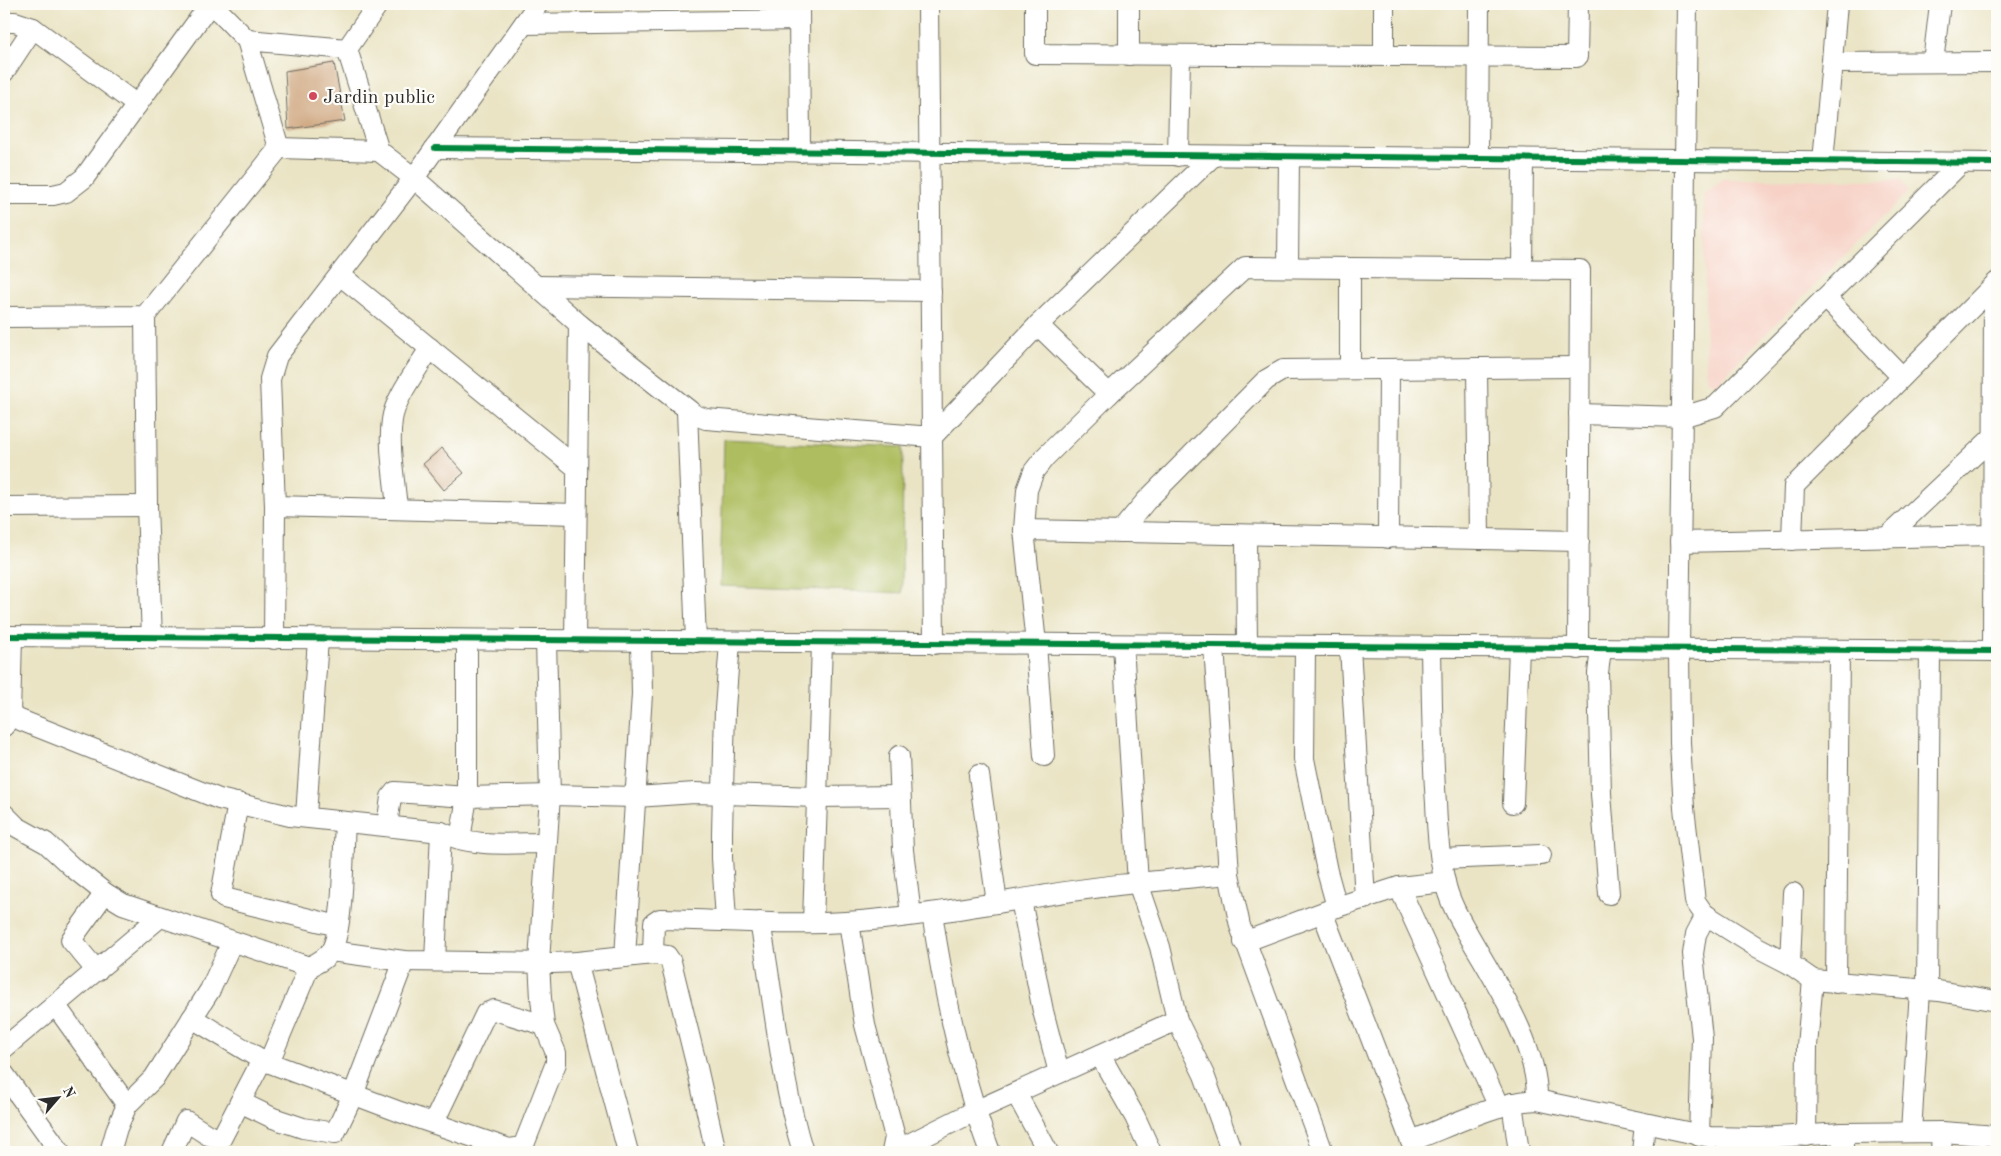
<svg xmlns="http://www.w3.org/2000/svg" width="2001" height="1156" viewBox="0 0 2001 1156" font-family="'Old Standard TT',serif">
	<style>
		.built { fill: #f7d1c6 }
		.grass { fill: #aebd5f; stroke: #6c7445 }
		.building { fill: #d0a983 }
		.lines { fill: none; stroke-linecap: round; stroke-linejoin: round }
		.street-casing { stroke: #6e6c61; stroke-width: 22 }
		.street { stroke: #fff; stroke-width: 20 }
		.cycleway-casing { stroke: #fdfcf7; stroke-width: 9 }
		.cycleway { stroke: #00873e; stroke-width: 6 }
		.poi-dot { fill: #d1495b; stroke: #fdfcf7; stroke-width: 2 }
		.labels { text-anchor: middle; stroke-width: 4.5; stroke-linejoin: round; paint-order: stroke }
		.poi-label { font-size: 20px; fill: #2b2b2b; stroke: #fdfcf7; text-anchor: start }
	</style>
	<rect width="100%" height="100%" fill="#fdfcf7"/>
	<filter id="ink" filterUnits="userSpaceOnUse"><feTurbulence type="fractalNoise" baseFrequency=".02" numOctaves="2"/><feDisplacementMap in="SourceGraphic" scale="10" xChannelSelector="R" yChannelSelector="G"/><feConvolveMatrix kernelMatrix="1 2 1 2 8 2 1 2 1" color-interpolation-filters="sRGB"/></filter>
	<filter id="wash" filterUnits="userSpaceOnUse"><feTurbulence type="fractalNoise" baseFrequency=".0096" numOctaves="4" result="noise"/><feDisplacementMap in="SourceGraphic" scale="20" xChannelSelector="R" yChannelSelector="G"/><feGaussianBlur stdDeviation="1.12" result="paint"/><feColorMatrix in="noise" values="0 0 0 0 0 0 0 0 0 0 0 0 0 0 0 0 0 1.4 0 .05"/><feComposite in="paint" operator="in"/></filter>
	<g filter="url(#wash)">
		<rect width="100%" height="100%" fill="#eae4c5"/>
		<path class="built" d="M1723 179 1902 180 1908 192 1716 384 1706 379 1704 195Z"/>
		<path class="grass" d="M724 439 903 447 902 593 720 586Z"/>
		<g id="blocks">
			<g class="building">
				<path d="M334 63 345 121 288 129 285 71Z"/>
				<path d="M442 448 464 473 444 490 423 464Z"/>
			</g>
		</g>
	</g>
	<g filter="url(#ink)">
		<use href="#blocks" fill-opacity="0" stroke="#6e6c61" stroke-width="1"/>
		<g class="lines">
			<defs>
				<g id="street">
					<path d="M212 4 247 40"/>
					<path d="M799 4 800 152"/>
					<path d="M928 4 934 644"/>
					<path d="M1035 4V54L1577 57 1578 4"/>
					<path d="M1687 4 1679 649 1680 743 1684 808 1695 901 1702 911 1706 915 1757 947 1790 964 1813 980 1939 991 1997 1001"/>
					<path d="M4 22H15L33 28 137 105"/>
					<path d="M524 24 799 20"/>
					<path d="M247 40 347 49 379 151 279 148Z"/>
					<path d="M347 49 378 4"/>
					<path d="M1129 55V4"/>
					<path d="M1384 56V4"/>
					<path d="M1933 62 1940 4"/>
					<path d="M1832 63 1997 62"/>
					<path d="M4 72 33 28"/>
					<path d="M435 148 1997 163"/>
					<path d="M379 151 414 178 579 324 695 415 706 419 932 437 1038 325 1213 156"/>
					<path d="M1178 156 1180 55"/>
					<path d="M1478 158 1479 4"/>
					<path d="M1823 162 1837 4"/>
					<path d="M4 195H53L66 192 84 178 210 4"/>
					<path d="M1288 267 1289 157"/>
					<path d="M1350 268V369"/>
					<path d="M1522 269 1523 159"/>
					<path d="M340 275 577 468"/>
					<path d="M537 286 931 291"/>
					<path d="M1826 298 1902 377"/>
					<path d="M145 316 147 506 152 638"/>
					<path d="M4 317 145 316 279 148"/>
					<path d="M1038 325 1109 394"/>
					<path d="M1477 368 1479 539"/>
					<path d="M687 411 696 642"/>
					<path d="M1579 414 1682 417 1715 407 1961 163"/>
					<path d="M275 506 576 514"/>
					<path d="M4 507 147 506"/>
					<path d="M397 509C395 482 388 447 392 420 395 397 418 369 430 348"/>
					<path d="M1024 530 1579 541"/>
					<path d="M1120 532 1146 501 1266 380 1283 370 1579 367"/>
					<path d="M1246 535 1247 646"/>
					<path d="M1388 538 1389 369"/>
					<path d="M1886 538 1994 436"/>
					<path d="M1792 540 1794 486 1997 282"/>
					<path d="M1680 542 1993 535"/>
					<path d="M4 636 1997 651"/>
					<path d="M274 639 275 506 270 379 277 356 414 178 538 4"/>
					<path d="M575 641 579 324"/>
					<path d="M1123 645 1138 883 1160 947 1177 1020 1204 1075 1232 1152"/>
					<path d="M1214 646 1229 874 1240 926 1323 1152"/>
					<path d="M1305 647 1304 759 1327 871 1337 907"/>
					<path d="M1350 647 1365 899"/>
					<path d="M1431 648C1432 700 1432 751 1436 803 1437 829 1439 857 1445 882 1449 901 1459 918 1468 934 1494 980 1539 1047 1537 1100"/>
					<path d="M1601 649 1598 673 1601 794 1609 894"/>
					<path d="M1993 651 1994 285"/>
					<path d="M10 716 219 799 290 816 441 832C472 848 512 843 546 843"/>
					<path d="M4 726 10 716 12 636"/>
					<path d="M899 756 903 850 911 915"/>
					<path d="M1044 756 1036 644 1024 530 1027 490 1034 471 1045 457 1109 394 1245 267 1580 270 1578 649"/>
					<path d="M979 775 997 903"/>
					<path d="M238 803 221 895 224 898 338 926"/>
					<path d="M1513 803 1519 648"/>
					<path d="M4 814 17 827 46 843 72 867 105 893 123 904 309 967"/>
					<path d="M306 816 318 639"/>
					<path d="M387 826 391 797 395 792 467 797 550 795 636 797 695 793 817 797 900 796"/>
					<path d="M460 839 467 797V640"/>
					<path d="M1441 859 1541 855"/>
					<path d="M1399 887 1499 1107"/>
					<path d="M1021 900 1043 1011 1059 1073"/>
					<path d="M932 913C944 994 961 1075 990 1152"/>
					<path d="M1323 914 1415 1152"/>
					<path d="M726 920 722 858V833L725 709 730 642"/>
					<path d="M760 922C774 999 780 1077 803 1152"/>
					<path d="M849 922 865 1025 895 1137 892 1152"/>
					<path d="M813 923 822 643"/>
					<path d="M1244 942 1337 907 1399 887 1445 882"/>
					<path d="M331 951 404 961 552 963 577 962 653 954 667 956 671 962 696 1063 716 1152"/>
					<path d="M653 954 654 923 660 919C722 920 784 926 846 922 911 918 976 906 1041 896 1103 885 1167 880 1229 874"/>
					<path d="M625 957 642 694 641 641"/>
					<path d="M435 961 441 832"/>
					<path d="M577 962 628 1152"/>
					<path d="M1790 964 1793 893"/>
					<path d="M97 971 71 940 105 893"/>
					<path d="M1836 983 1839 651"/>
					<path d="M1927 990 1930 652"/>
					<path d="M56 1006 127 1105"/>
					<path d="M192 1018 262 1060 400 1112 509 1149 521 1147 525 1142 556 1063V1053L544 1025 541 998 539 962 550 795 546 641"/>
					<path d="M4 1048 160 917"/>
					<path d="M1100 1055 1135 1117 1151 1152"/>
					<path d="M269 1062 309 967C317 963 326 959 331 951 344 929 343 851 345 822"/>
					<path d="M4 1074 60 1152"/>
					<path d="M1016 1093 1048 1152"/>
					<path d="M240 1102 273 1118 303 1128 335 1133 353 1095 404 961"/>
					<path d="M1512 1103 1519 1152"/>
					<path d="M434 1122 486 1013 494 1010 544 1025"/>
					<path d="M1911 1132 1920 990"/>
					<path d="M1843 1133V1152"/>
					<path d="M1699 1136 1702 1038 1693 954 1696 934 1706 915"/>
					<path d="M1806 1136 1807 1046 1813 980"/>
					<path d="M1411 1141C1448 1127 1499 1101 1537 1100L1710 1137 1760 1138 1843 1133 1942 1132 1997 1136"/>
					<path d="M110 1152 117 1128 127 1105 154 1078 210 990 232 942"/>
					<path d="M172 1152 186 1121 208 1135 221 1139 262 1060"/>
					<path d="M893 1152 975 1111 1177 1020"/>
					<path d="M1642 1152 1645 1124"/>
					<path d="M1941 1152 1942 1132"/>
				</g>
			</defs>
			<use href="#street" class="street-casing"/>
			<use href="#street" class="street"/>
			<defs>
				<g id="cycleway">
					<path d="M435 148 1997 163"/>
					<path d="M4 636 1997 651"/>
				</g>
			</defs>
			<use href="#cycleway" class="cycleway-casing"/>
			<use href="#cycleway" class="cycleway"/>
		</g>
	</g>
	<circle class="poi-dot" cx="313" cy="96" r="5"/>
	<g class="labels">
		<g class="poi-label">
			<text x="323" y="103">Jardin public</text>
		</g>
	</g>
	<rect width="2001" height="1156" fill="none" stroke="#fdfcf7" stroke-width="20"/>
	<g transform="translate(58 1098) rotate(62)" stroke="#fdfcf7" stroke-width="4" paint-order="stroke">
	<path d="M0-4L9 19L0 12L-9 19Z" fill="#2b2b2b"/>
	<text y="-8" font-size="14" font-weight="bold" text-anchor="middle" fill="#2b2b2b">N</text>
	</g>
</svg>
